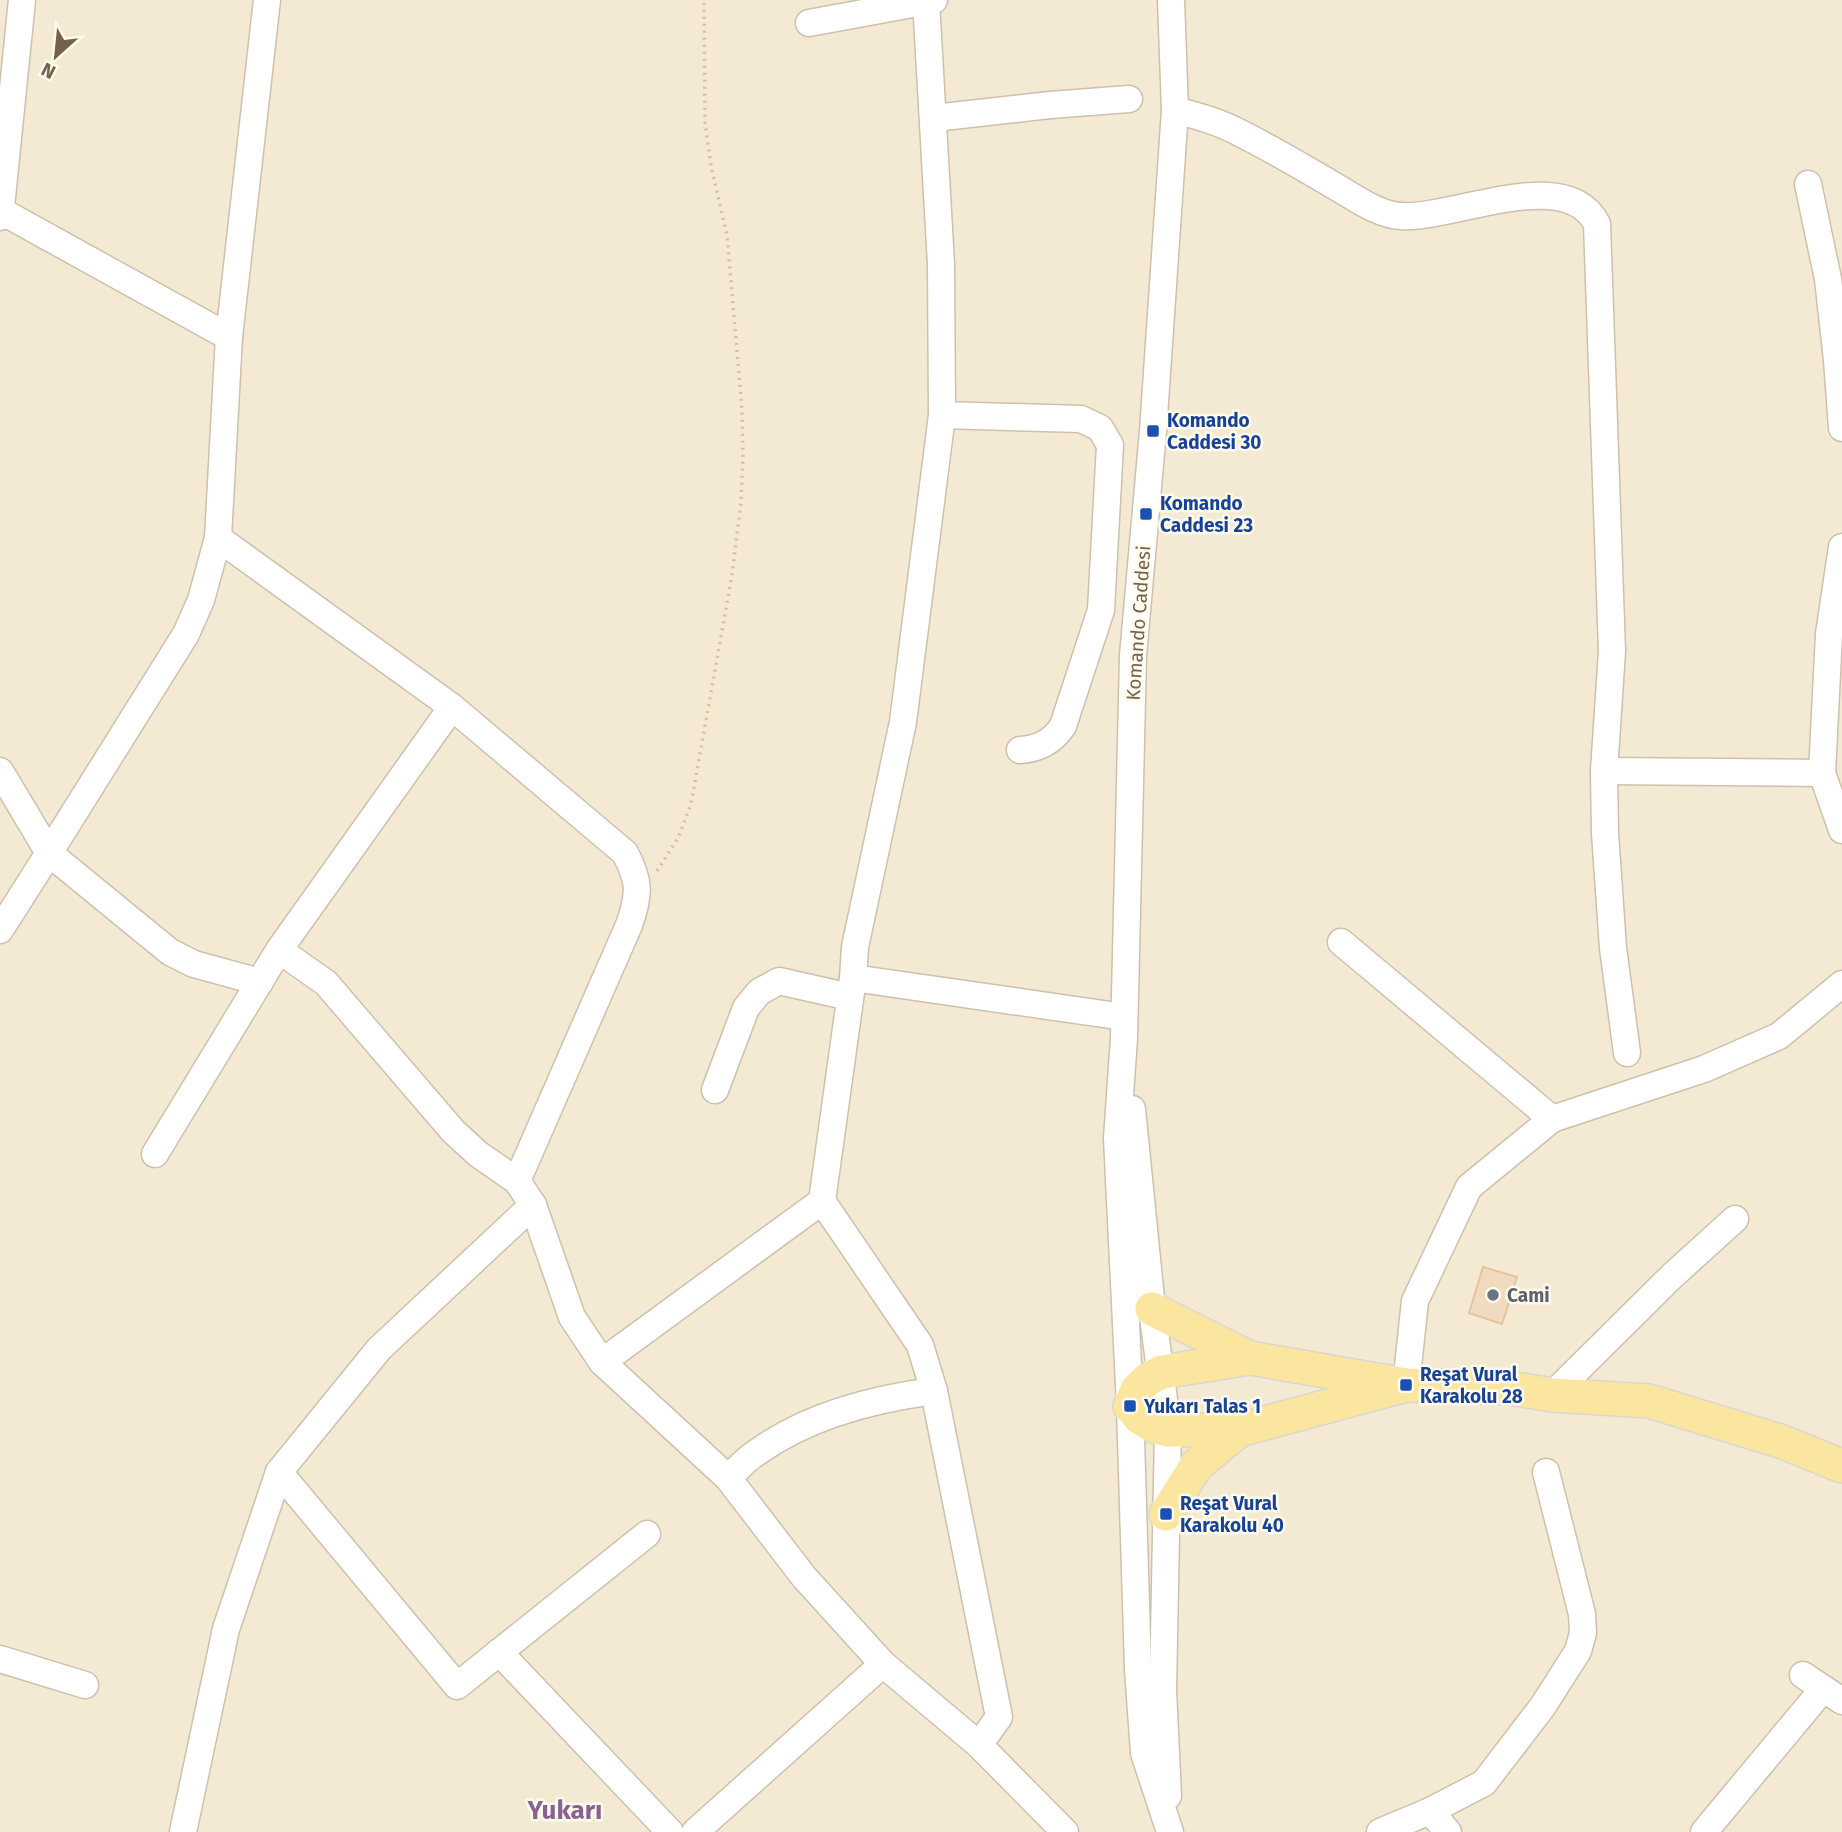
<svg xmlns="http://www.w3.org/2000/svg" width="1842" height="1832" viewBox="0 0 1842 1832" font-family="'Fira Sans',sans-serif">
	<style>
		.residential { fill: #f4ead4 }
		.building { fill: #f2dabe; stroke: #e4c49e; stroke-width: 2 }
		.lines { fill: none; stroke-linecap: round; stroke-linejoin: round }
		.minor-casing { stroke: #cec0ac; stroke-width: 29 }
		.major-casing { stroke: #dbd6d0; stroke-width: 36 }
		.path { stroke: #d7bea1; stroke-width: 3.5; stroke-dasharray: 2 5; stroke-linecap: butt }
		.minor { stroke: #fff; stroke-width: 26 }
		.major { stroke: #fae69f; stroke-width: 33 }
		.transit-dot { fill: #1a4fb4; stroke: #fffbed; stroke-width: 2.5 }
		.worship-dot { fill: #6b7280; stroke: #fffbed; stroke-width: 2.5 }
		.labels { text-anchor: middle; stroke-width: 5; stroke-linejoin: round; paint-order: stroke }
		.transit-label { font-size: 19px; font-weight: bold; fill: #164399; stroke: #fffbed; text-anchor: start }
		.street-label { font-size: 19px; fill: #76614b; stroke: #fffbed }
		.worship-label { font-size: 19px; font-weight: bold; fill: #5b616d; stroke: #fffbed; text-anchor: start }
		.district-label { font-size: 26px; font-weight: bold; fill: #8a6292; stroke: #fffbed }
	</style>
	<rect width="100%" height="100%" fill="#fcf7e6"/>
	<rect class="residential" x="0" y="0" width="1842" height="1832"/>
	<path class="building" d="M1483 1267 1517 1277 1502 1324 1469 1313Z"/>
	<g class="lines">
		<defs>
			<g id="minor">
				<path d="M926 1 941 264 942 415"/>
				<path d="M809 23 934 0"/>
				<path d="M1175 110C1197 116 1220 122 1240 133 1274 150 1306 169 1338 188 1357 199 1379 215 1401 216 1452 220 1567 163 1597 224L1612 651 1604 771 1605 833 1613 948 1627 1053"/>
				<path d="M934 118 1050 105 1129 99"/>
				<path d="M1808 184 1828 279 1837 360 1842 428"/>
				<path d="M1 211 229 337"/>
				<path d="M0 217 22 0"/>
				<path d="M218 538 229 337 267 0"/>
				<path d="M1842 547 1829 634 1822 773 1842 830"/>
				<path d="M0 771 49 853 186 634 201 600 218 538 452 707"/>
				<path d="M1604 771 1822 773"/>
				<path d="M0 930 49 853 170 952 194 964 260 982"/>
				<path d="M1341 942 1552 1119"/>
				<path d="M279 950 326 983 453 1131 478 1154 517 1181"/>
				<path d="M853 978 855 947 903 722 942 415 1081 419 1100 428 1110 445 1101 610 1063 726C1052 742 1039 749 1020 750"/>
				<path d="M715 1090 746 1008 759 992 779 981 850 997"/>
				<path d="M1132 1109 1152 1309 1168 1430 1163 1690 1168 1796"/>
				<path d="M155 1154 279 950 452 707 625 853C640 881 640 894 629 925L517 1181 533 1205"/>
				<path d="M822 1201 920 1345 934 1391 999 1717 979 1745"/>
				<path d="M602 1362 822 1201 853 978 1124 1017"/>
				<path d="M1406 1385 1415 1301 1469 1187 1552 1119 1704 1069 1779 1036 1842 984"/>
				<path d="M1552 1395 1671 1277 1735 1219"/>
				<path d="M279 1472 379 1349 533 1205 572 1317 602 1362 728 1478 804 1577 883 1664 979 1745 1065 1832"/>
				<path d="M728 1478C737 1470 745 1460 756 1453 807 1416 872 1399 934 1391"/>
				<path d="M499 1652 670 1832"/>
				<path d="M0 1659 85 1685"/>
				<path d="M1803 1675 1842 1701"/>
				<path d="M1430 1811 1448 1832"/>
				<path d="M183 1832 226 1629 279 1472 457 1686 647 1534"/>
				<path d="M695 1832 883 1664"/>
				<path d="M1170 1832 1144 1753 1138 1669 1130 1406 1117 1138 1124 1038 1133 656 1153 431 1175 110 1171 0"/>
				<path d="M1380 1832 1430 1811 1484 1783 1543 1706 1578 1651 1583 1633 1582 1614 1546 1472"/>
				<path d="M1704 1832 1823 1689"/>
			</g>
			<g id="major">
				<path d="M1152 1309 1250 1358"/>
				<path d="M1406 1385 1239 1430H1168L1153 1426 1140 1418 1130 1406 1137 1390 1148 1379 1162 1372 1250 1358 1406 1385 1510 1388 1552 1395 1649 1401 1780 1441 1842 1466"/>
				<path d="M1166 1514 1196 1466 1239 1430"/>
			</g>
		</defs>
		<use href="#minor" class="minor-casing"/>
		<use href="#major" class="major-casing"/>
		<path class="path" d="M657 871 678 838 691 804 732 575 741 502 743 456 742 409 727 235 711 166 705 122 704 0"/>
		<use href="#minor" class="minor"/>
		<use href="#major" class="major"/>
	</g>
	<g class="transit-dot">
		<rect x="1146" y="424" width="14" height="14" rx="3.5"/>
		<rect x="1139" y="507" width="14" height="14" rx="3.5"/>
		<rect x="1399" y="1378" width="14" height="14" rx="3.5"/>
		<rect x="1123" y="1399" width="14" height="14" rx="3.5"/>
		<rect x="1159" y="1507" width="14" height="14" rx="3.5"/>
	</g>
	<circle class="worship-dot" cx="1493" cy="1295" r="7"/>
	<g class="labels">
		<g class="transit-label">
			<text x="1167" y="427">Komando<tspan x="1167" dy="22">Caddesi 30</tspan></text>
			<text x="1160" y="510">Komando<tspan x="1160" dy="22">Caddesi 23</tspan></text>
			<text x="1420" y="1381">Reşat Vural<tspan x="1420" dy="22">Karakolu 28</tspan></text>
			<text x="1144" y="1413">Yukarı Talas 1</text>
			<text x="1180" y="1510">Reşat Vural<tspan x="1180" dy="22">Karakolu 40</tspan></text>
		</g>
		<g class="street-label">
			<text transform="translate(1138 623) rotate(-86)" y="7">Komando Caddesi</text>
		</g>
		<g class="worship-label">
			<text x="1507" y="1302">Cami</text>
		</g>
		<g class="district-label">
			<text x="565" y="1819">Yukarı</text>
		</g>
	</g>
	<g transform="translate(56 56) rotate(207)" stroke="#fffbed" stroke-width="5" paint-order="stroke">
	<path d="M0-5L12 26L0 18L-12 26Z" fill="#76614b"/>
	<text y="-10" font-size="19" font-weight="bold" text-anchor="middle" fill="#76614b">N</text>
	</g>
</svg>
